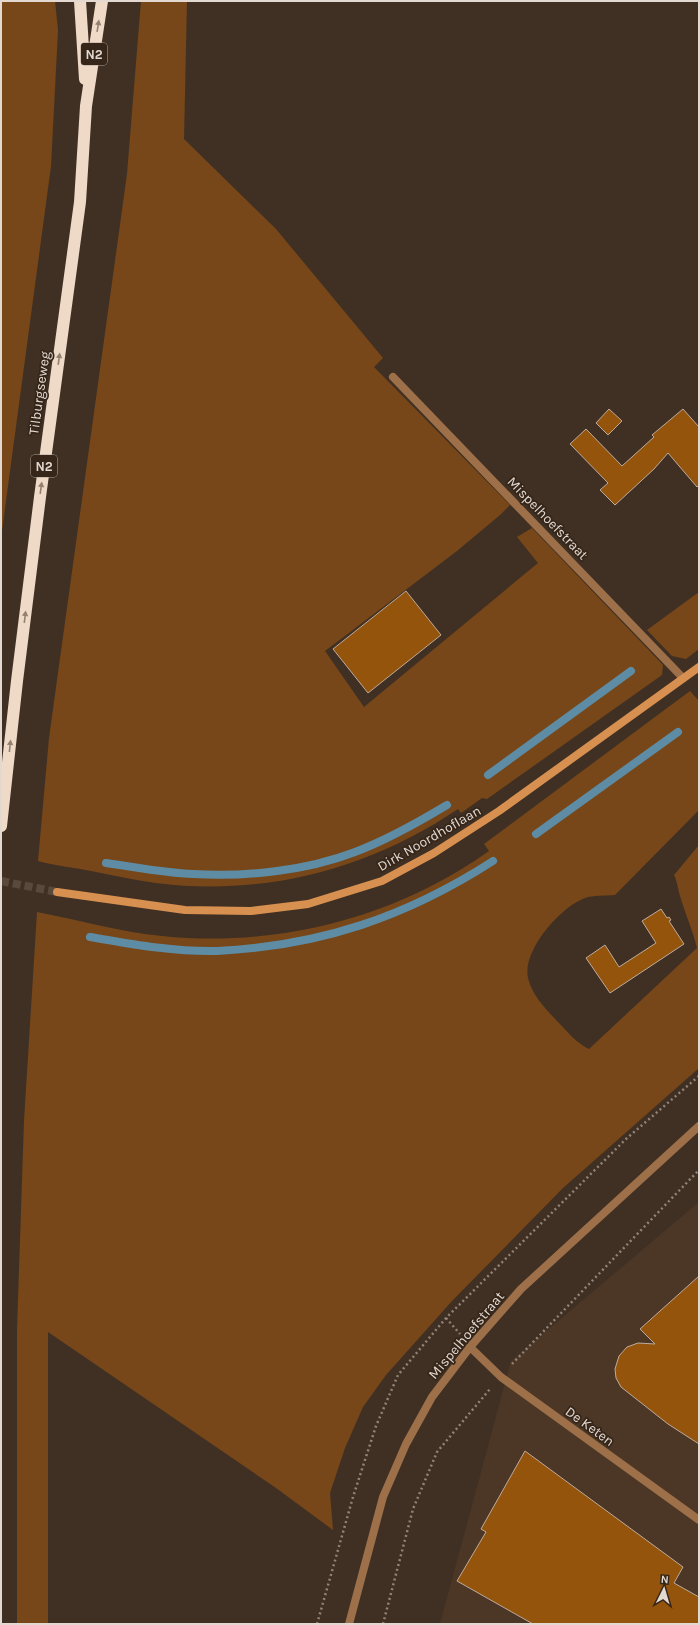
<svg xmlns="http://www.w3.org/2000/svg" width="700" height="1625" viewBox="0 0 700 1625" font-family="Karla,sans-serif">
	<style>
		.built { fill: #4c3726 }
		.green { fill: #774719 }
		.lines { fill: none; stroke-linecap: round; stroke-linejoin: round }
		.stream { stroke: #5d8ca4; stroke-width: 8 }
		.building { fill: #94540c; stroke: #bfab9b }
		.secondary-tunnel { stroke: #59493d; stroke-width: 8; stroke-dasharray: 8 4; stroke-linecap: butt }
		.path { stroke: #918378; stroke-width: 2.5; stroke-dasharray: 2 3; stroke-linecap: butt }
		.street { stroke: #9d7049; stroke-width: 8 }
		.secondary { stroke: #d89050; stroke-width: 8 }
		.highway { stroke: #efd9c7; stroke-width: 12 }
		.oneway { fill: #928070 }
		.labels { text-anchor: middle; stroke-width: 3.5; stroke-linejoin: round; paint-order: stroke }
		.shield { fill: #352619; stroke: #b0a39a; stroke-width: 1 }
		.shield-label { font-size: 13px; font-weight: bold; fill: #e4d9d1 }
		.street-label { font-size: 14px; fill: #e4d9d1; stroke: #352619 }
	</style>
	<rect width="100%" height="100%" fill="#403023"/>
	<path class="built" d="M699 1202V1624H440L511 1361Z"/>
	<g class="green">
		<path d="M1 1H55L58 30 51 166 1 538Z"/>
		<path d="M141 1H187L184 139 276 229 383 358 374 367 510 505 500 515 457 551 325 651 364 707 538 563 517 537 532 528 663 665 662 675 487 799 482 798 461 813 458 809C369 869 264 897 156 883 134 880 113 875 91 871 73 867 55 866 38 861L49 738 127 174Z"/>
		<path d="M699 592V649L686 659 672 656 647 630Z"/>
		<path d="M690 691 699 701V810L615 895C606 896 593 895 585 898 560 907 522 951 528 978 532 995 545 1008 557 1021 566 1030 576 1043 589 1049L697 948C693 931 686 916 681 899 678 891 678 883 674 875L699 845V1068L563 1188 452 1301 386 1375 363 1407 345 1448 330 1493 333 1530 276 1488 48 1332V1624H17V1330L24 1121 37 912C79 920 120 932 162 936 277 948 395 918 489 851L484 844Z"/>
	</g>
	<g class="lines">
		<g class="stream">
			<path d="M488 775 631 671"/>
			<path d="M536 834 678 732"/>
			<path d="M106 863C135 867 164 873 193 874 245 877 306 871 355 852 387 840 417 823 447 805"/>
			<path d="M90 937C131 944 174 952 217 951 320 946 406 917 493 861"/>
		</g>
	</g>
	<g class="building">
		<path d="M609 409 622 421 608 435 596 423Z"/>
		<path d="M683 409 699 427V485L697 487 668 453 654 469 615 505 600 490 608 483 570 444 586 429 622 466 654 437 652 435Z"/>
		<path d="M406 591 441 635 368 693 333 649Z"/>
		<path d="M661 909 667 918 669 917 671 920 669 921 684 944 610 993 586 958 605 945 619 967 656 943 642 921Z"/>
		<path d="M699 1276V1444L668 1424 621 1387 616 1378 615 1369 619 1356 627 1347 638 1343 655 1344 640 1329Z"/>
		<path d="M525 1451 683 1567 674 1583 699 1597V1624H533L457 1581 486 1532 481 1529Z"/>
	</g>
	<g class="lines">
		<path class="secondary-tunnel" d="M1 881 57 892"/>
		<g class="path">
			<path d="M446 1318 460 1334"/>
			<path d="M512 1364 699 1170"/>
			<path d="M317 1624 353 1497 376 1426 398 1375 446 1318 626 1139 699 1076"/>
			<path d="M383 1624 413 1509 437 1452 490 1389"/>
		</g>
		<g class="street">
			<path d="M393 377 683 678"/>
			<path d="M470 1347 501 1377 699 1520"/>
			<path d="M349 1624 383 1497 406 1444 432 1397 470 1347 521 1289 699 1126"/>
		</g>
		<path class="secondary" d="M57 892 185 910 251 911 308 904 382 881 434 853 499 811 699 667"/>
		<g class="highway">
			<path d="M80 1 85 79"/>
			<path d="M1 826 17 681 40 497 80 202 86 106 102 1"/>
		</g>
	</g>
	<defs><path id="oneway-solid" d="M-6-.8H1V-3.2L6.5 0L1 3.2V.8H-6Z"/></defs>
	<g class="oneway">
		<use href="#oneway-solid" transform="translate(98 26) rotate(-81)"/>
		<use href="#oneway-solid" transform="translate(59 359) rotate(-82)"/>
		<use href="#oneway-solid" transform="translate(41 488) rotate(-82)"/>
		<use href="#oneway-solid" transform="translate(25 617) rotate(-83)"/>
		<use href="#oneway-solid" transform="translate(10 746) rotate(-84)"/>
	</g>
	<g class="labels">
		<g class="shield">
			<rect x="81" y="43" width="26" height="22" rx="3"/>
			<rect x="31" y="455" width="26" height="22" rx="3"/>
		</g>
		<g class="shield-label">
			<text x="94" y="59">N2</text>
			<text x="44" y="471">N2</text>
		</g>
		<g class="street-label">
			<text transform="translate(39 393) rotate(-82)" y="5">Tilburgseweg</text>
			<text transform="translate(548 518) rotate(46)" y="5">Mispelhoefstraat</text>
			<text transform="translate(429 838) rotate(-30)" y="5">Dirk Noordhoflaan</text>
			<text transform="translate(466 1335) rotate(-50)" y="5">Mispelhoefstraat</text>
			<text transform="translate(590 1426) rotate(36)" y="5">De Keten</text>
		</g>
	</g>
	<rect width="700" height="1625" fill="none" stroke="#e4d9d1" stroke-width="4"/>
	<g transform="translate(664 1589) rotate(5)" stroke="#352619" stroke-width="3" paint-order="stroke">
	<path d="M0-3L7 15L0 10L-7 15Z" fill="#e4d9d1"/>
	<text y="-6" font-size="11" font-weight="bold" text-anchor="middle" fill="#e4d9d1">N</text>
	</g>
</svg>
